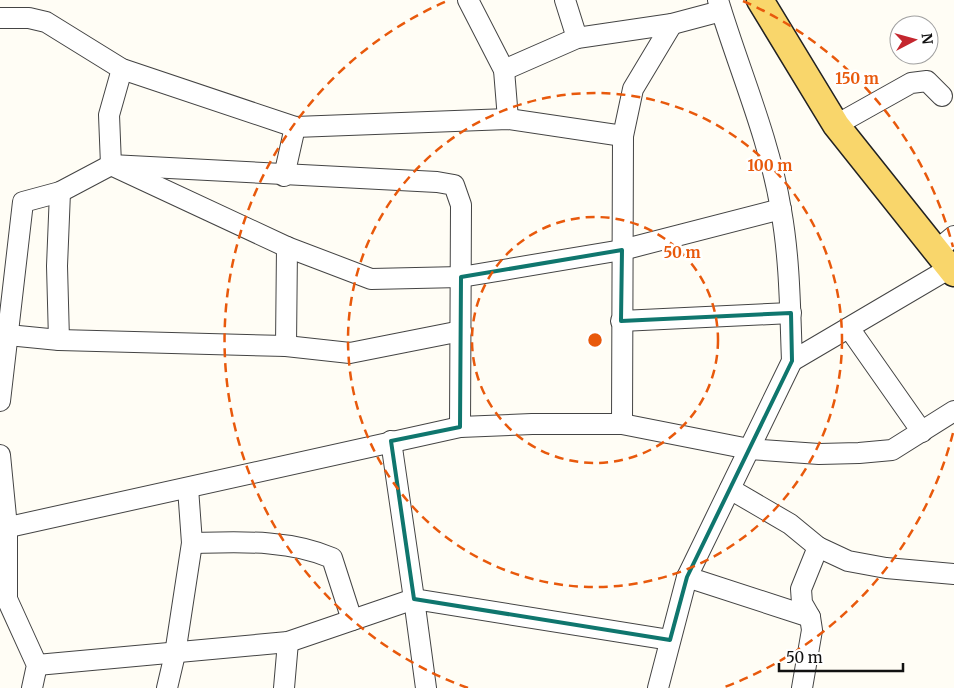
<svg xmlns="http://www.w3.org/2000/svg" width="954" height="688" viewBox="0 0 954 688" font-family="Merriweather,serif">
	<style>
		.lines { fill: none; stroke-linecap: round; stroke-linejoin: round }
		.minor-casing { stroke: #444; stroke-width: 22 }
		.major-casing { stroke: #222; stroke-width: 29 }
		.minor { stroke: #fff; stroke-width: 20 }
		.major { stroke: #f9d66b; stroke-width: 26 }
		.marked { fill: none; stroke: #0f766e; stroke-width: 4; stroke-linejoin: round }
		.ring { fill: none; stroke: #e8590c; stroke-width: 2.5; stroke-dasharray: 9 6 }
		.centre { fill: #e8590c; stroke: #fff; stroke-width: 2.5 }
		.ring-label { font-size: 15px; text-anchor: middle; font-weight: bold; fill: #e8590c; stroke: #fff; stroke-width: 5; stroke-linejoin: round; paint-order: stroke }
	</style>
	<rect width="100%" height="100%" fill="#fffdf5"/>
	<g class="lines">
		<defs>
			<g id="minor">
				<path d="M468 0 504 70 508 119"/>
				<path d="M565 0 577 38"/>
				<path d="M718 0C739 70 769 137 781 210 790 260 790 311 792 361L950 268"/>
				<path d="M0 18H29L46 22 122 69 295 127 508 119 623 136"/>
				<path d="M122 69 109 115 111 165 287 247 371 279 461 277 622 250 781 209"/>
				<path d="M504 70 577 38 672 24 721 11"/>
				<path d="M836 125 911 83 927 81 942 96"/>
				<path d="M284 176 295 127"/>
				<path d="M936 251 954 236"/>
				<path d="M621 321 791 313"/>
				<path d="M849 328 922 432"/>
				<path d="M8 335 59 340 286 346 350 353 461 331"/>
				<path d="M59 340 57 266 60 192"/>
				<path d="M286 346 287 247"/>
				<path d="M792 361 687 577 810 617"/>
				<path d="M0 401 23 202 60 192 111 165 437 182 454 185 461 205 460 427"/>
				<path d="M622 424 623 136 633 89 672 24"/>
				<path d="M0 455 7 527V599L37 665 32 688"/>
				<path d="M730 489 790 524 818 547 801 589 802 603 810 617 812 630 802 688"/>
				<path d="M0 529 460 427 532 424H622L749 449 819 454 859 453 892 450 954 411"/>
				<path d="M192 543C239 542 289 539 332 558L352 620"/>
				<path d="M818 547 848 561 886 568 954 574"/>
				<path d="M37 665 288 642 414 599 391 441"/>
				<path d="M167 688 175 654 192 543 188 488"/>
				<path d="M284 688 288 642"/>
				<path d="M426 688 414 599 670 640"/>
				<path d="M658 688 687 577"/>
			</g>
			<path id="major" d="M760 0 836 125 954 273"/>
		</defs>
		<use href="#minor" class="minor-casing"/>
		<use href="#major" class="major-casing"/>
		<use href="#minor" class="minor"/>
		<use href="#major" class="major"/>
	</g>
	<path class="marked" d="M622 250 621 321 791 313 792 361 687 577 670 640 414 599 391 441 460 427 461 277Z"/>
	<g class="ring">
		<circle cx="595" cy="340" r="123"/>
		<circle cx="595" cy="340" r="247"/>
		<path d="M953 433A370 370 0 0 1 722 688M468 688A370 370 0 0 1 447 1M743 1A370 370 0 0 1 953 247"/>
	</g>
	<circle cx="595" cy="340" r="8" class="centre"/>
	<g class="ring-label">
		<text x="857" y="84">150 m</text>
		<text x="770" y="171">100 m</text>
		<text x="682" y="258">50 m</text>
	</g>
	<g transform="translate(914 40) rotate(84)"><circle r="24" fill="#ffffff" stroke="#a0a0a0"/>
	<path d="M0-4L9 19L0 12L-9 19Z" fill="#c4262e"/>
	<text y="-8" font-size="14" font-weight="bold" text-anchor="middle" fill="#111111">N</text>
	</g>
	<path d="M779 663v8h124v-8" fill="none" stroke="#111111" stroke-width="2.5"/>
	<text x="786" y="663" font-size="15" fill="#111111" stroke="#ffffff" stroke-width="4" paint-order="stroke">50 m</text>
</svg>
